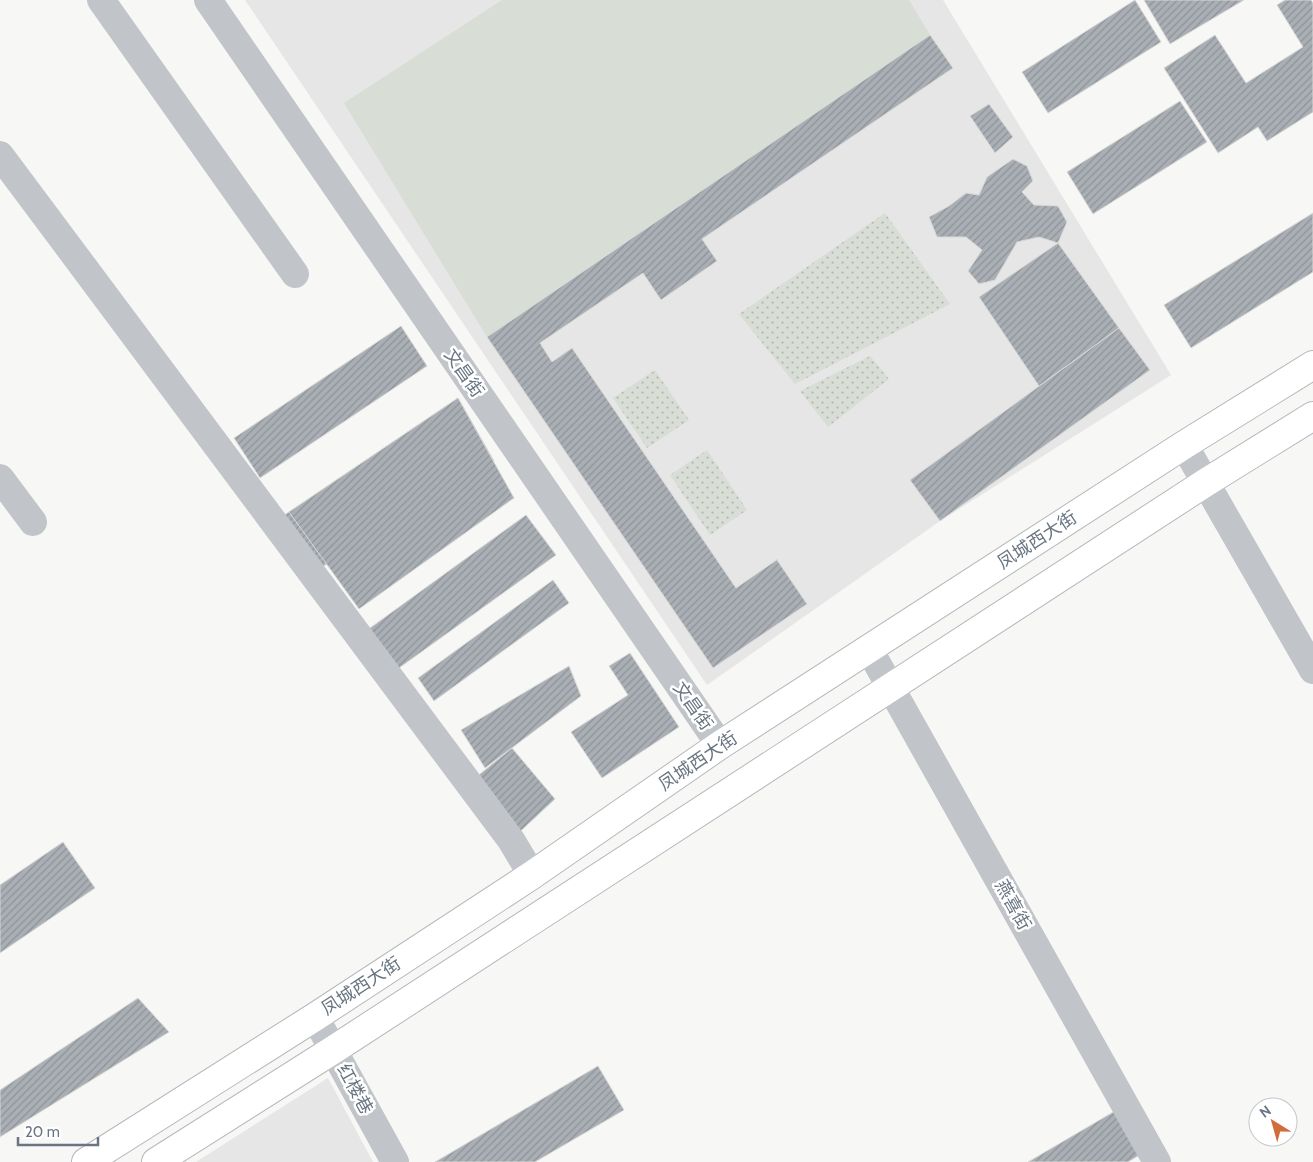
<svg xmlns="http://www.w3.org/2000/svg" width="1313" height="1162" viewBox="0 0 1313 1162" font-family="Cabin,'Noto Sans SC',sans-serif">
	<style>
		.built { fill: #e5e6e5 }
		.green { fill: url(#green-dots) }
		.pitch { fill: #d8ddd6 }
		.building { fill: url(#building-hatch); stroke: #d8d9d7 }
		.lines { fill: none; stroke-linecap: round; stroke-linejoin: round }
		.major-casing { stroke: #b5b8bc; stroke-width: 30 }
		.minor { stroke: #c1c4c8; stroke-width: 28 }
		.major { stroke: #fff; stroke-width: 28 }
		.labels { text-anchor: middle; stroke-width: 5; stroke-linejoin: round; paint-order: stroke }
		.street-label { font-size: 18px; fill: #697582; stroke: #fff }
	</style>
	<defs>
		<pattern id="green-dots" width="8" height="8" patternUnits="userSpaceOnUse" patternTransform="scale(1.25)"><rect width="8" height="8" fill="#d8ddd6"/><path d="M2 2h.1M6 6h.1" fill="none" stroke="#b3b8b3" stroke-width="1.8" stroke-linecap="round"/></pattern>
		<pattern id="building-hatch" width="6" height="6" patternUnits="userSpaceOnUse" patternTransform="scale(1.25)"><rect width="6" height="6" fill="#a9afb4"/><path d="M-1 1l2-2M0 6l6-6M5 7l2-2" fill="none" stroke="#8e9398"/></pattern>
	</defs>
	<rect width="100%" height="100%" fill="#f7f7f5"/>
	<g class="built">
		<path d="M245 0H943L1171 375 940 521 707 685Z"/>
		<path d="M328 1078 373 1162H196Z"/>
	</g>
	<g class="green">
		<path d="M885 213 950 304 795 384 739 314Z"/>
		<path d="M870 356 889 379 828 427 800 391Z"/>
		<path d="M655 370 689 420 647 448 613 398Z"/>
		<path d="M707 450 747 510 710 535 670 475Z"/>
	</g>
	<path class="pitch" d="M502 0H909L930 35 487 337 344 103Z"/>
	<g class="building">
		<path d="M1135 0 1161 42 1048 113 1022 72Z"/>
		<path d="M1144 0H1244L1170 44Z"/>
		<path d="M1285 0H1311L1313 3V112L1267 141 1258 127 1218 153 1164 68 1215 35 1246 83 1303 47 1277 5Z"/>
		<path d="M930 35 953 68 702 239 717 261 661 300 643 273 540 343 552 362 572 348 736 588 778 559 777 560 807 604 713 668 487 337Z"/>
		<path d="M1180 101 1207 142 1093 214 1067 172Z"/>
		<path d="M989 104 1013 137 995 153 970 116Z"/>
		<path d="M1013 159 1027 166 1033 181 1022 192 1034 205 1058 206 1067 222 1058 243 1039 237 1017 242 995 280 979 284 968 271 982 250 966 237H937L929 217 949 206 966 193 979 195 987 177Z"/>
		<path d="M1313 213V272L1191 348 1164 305Z"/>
		<path d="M1058 243 1119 328 1039 386 979 297Z"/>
		<path d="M401 326 427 366 260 478 234 438Z"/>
		<path d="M1119 328 1150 370 940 521 910 480Z"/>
		<path d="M458 398 494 461 457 495 430 463 332 529 345 553 312 573 274 522Z"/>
		<path d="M458 398 514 498 359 609 289 512Z"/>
		<path d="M526 515 556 555 399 668 359 636Z"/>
		<path d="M553 580 569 603 434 701 418 678Z"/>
		<path d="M630 653 679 727 602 778 571 732 628 695 609 666Z"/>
		<path d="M569 666 581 696 485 768 461 730Z"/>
		<path d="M512 748 555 799 511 840 469 783Z"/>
		<path d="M63 842 95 888 0 953V885Z"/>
		<path d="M138 998 169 1032 0 1137V1090Z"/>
		<path d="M598 1066 624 1110 535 1162H435Z"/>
		<path d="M1115 1111 1141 1154 1128 1162H1028Z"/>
	</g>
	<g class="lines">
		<defs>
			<g id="major">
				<path d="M86 1162 315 1017 532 875 720 745 1184 445 1313 365"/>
				<path d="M156 1162 333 1050 1205 483 1313 416"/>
			</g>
		</defs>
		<use href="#major" class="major-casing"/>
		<g class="minor">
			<path d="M101 0 295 274"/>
			<path d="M208 0 720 745"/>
			<path d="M0 155 511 840 532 875"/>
			<path d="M1184 445 1313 670"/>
			<path d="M0 478 33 522"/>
			<path d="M869 649 1157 1162"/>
			<path d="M315 1017 395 1162"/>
		</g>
		<use href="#major" class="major"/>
	</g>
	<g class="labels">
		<g class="street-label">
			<text transform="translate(464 373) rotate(55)" y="6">文昌街</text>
			<text transform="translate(1037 540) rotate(-33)" y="6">凤城西大街</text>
			<text transform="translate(693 706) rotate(55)" y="6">文昌街</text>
			<text transform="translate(698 761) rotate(-34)" y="6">凤城西大街</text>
			<text transform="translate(1013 905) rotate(61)" y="6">燕喜街</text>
			<text transform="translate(361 986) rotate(-33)" y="6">凤城西大街</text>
			<text transform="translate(355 1089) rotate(61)" y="6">红楼巷</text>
		</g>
	</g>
	<g transform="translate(1273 1122) rotate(323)"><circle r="24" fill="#ffffff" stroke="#c3c8cd"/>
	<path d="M0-4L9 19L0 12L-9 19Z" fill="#d16c3b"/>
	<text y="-8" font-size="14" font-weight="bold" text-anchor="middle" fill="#697582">N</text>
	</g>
	<path d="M18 1137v8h80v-8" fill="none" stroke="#697582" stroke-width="2.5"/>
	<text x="25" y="1137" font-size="15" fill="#697582" stroke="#ffffff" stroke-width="4" paint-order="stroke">20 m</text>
</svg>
